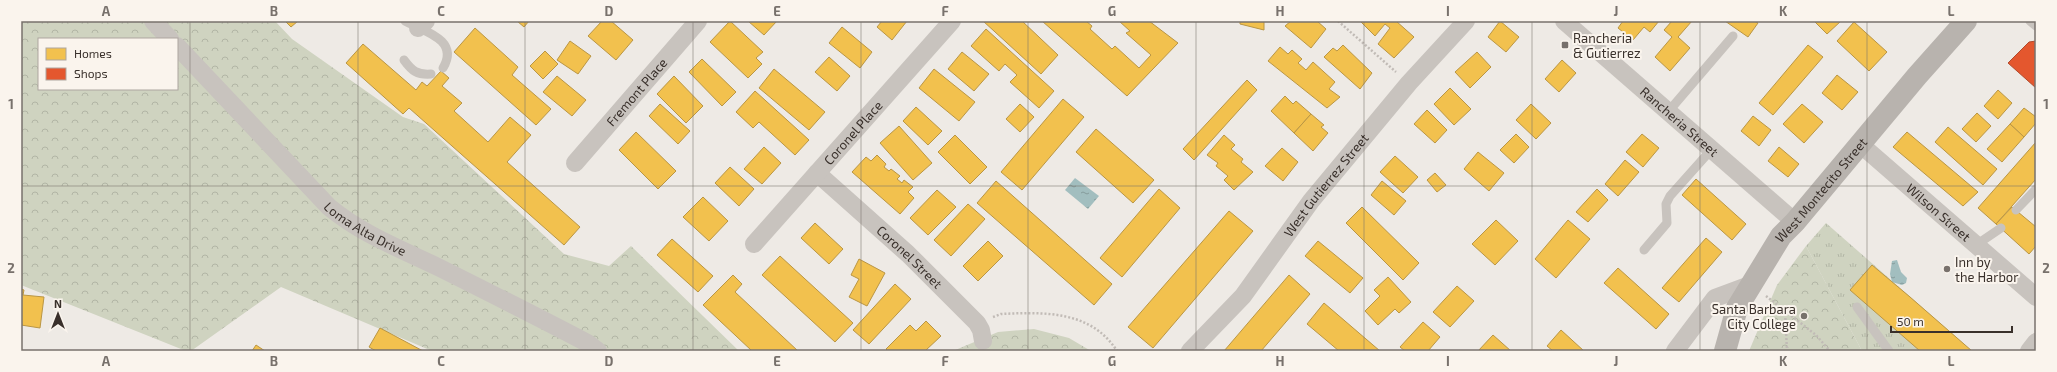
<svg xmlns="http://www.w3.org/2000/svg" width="2057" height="372" viewBox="0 0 2057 372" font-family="'Exo 2',sans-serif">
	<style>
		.forest { fill: url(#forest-crowns); fill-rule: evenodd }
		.park { fill: url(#park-tufts) }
		.water { fill: url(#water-ripples) }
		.homes { fill: #f2c14e; stroke: #ba9644 }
		.shops { fill: #e4572e; stroke: #b14b2d }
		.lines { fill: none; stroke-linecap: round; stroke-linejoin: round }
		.path { stroke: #c1bbb6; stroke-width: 2.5; stroke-dasharray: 2 2; stroke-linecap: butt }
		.service { stroke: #c8c3be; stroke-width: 9 }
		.minor { stroke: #c8c3be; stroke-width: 18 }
		.secondary { stroke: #b8b3ae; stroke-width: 22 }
		.grid { fill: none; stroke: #78716c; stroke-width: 1; stroke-opacity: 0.55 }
		.poi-dot { fill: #78716c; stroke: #faf4ed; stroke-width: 1.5 }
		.labels { text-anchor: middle; stroke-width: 4; stroke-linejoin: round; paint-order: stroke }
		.poi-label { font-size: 13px; fill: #39302b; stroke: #faf4ed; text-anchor: start }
		.street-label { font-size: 13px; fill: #39302b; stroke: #faf4ed }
		.neatline { fill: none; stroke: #78716c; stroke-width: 1.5 }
		.grid-label { font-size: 13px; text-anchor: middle; font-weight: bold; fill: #78716c }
	</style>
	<defs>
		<pattern id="forest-crowns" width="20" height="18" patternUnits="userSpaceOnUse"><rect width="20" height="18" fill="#cfd3c0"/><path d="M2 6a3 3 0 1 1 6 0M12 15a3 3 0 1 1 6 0" fill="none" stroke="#b2b5a5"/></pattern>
		<pattern id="park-tufts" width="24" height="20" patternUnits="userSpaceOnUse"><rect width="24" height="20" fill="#cfd3c0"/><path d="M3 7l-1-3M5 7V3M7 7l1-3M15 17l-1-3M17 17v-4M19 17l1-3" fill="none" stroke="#b2b5a5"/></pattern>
		<pattern id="water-ripples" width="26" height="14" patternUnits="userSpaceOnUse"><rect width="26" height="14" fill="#a2bebf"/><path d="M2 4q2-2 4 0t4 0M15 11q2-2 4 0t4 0" fill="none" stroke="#859b9b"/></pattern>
	</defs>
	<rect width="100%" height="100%" fill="#eeeae5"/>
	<g class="forest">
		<path d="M21 21H275L292 39 403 117 424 124 564 254 609 266 631 246 739 351H432L281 287 191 351H186L21 285ZM39 39H177V89H39Z"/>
		<path d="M1806 246 1862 351H1749L1777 285Z"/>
		<path d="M1034 329 1069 338 1091 351H953L998 332Z"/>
	</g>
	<path class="park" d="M1826 223 1972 351H1862L1806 246Z"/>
	<g class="water">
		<path d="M1075 178 1099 196 1088 209 1065 190Z"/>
		<path d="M1897 260 1901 272 1907 278 1906 283 1902 285 1892 282 1890 274 1892 261Z"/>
	</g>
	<g class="homes">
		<path d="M285 21H298L291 27Z"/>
		<path d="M517 21H529L524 27Z"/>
		<path d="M602 21H611L633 40 616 60 588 36Z"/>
		<path d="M730 21 763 52 756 58 762 64 748 78 710 42Z"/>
		<path d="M748 21H777L764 35Z"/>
		<path d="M882 21H907L892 40 877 27Z"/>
		<path d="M983 21H1022L1058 55 1041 74Z"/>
		<path d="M1042 21H1086L1092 26 1090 29 1112 49 1115 46 1139 68 1151 55 1126 33 1130 31 1119 21H1149L1178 43 1127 96Z"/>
		<path d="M1240 21H1264V30L1240 24Z"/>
		<path d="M1291 21H1317L1326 29 1311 48 1285 26Z"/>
		<path d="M1360 21H1396L1414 37 1394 58 1378 44 1390 28 1385 24 1375 36Z"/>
		<path d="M1500 21 1519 37 1506 52 1488 37Z"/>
		<path d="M1623 21H1659L1650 32 1644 27 1633 40 1618 28Z"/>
		<path d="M1672 21H1692L1678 37 1690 48 1670 71 1655 57 1672 37 1664 30Z"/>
		<path d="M1725 21H1754L1758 23 1748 37Z"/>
		<path d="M1814 21H1841L1827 34Z"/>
		<path d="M1854 22 1887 52 1869 71 1837 41Z"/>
		<path d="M842 27 872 52 860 68 829 43Z"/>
		<path d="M475 28 518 67 512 75 551 109 536 125 454 52Z"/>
		<path d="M986 29 1054 91 1039 108 1010 82 1017 75 1005 64 999 71 971 46Z"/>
		<path d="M570 41 591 56 578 74 557 60Z"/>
		<path d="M363 44 416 90 422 82 427 86 441 71 449 78 442 86 462 103 454 111 488 142 510 117 531 135 507 162 580 227 564 245 409 108 403 114 346 63Z"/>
		<path d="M1343 45 1372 73 1360 89 1324 57 1333 48 1337 51Z"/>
		<path d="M1808 45 1823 57 1773 115 1759 103Z"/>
		<path d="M1280 47 1288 54 1292 50 1302 59 1298 63 1306 70 1313 62 1335 82 1329 89 1340 97 1327 108 1268 61Z"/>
		<path d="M545 51 558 64 543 79 530 66Z"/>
		<path d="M962 52 989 74 974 91 948 69Z"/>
		<path d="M1477 52 1491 67 1470 88 1455 72Z"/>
		<path d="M829 57 850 76 837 91 815 72Z"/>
		<path d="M702 59 736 92 722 106 689 72Z"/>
		<path d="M1562 60 1576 73 1559 92 1545 79Z"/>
		<path d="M774 69 825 112 809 130 759 88Z"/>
		<path d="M934 69 975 102 959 121 919 88Z"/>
		<path d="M1837 75 1858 92 1842 110 1822 93Z"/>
		<path d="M557 76 586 100 572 116 543 92Z"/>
		<path d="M674 76 703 106 686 123 657 94Z"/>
		<path d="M1247 80 1257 90 1194 160 1183 149Z"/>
		<path d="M1450 88 1471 109 1454 125 1434 104Z"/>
		<path d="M1998 90 2012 103 1998 119 1984 106Z"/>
		<path d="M755 91 809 140 795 155 759 122 753 128 736 112Z"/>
		<path d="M1285 96 1293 104 1296 101 1311 114 1294 133 1271 111Z"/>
		<path d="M1063 99 1084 117 1022 190 1001 172Z"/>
		<path d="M660 104 690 131 678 144 649 116Z"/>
		<path d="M1020 104 1034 117 1020 132 1006 119Z"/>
		<path d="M1531 104 1551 123 1536 139 1516 120Z"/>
		<path d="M1802 104 1823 122 1804 143 1783 124Z"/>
		<path d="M916 107 942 131 928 145 903 121Z"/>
		<path d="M2024 108 2036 117V123L2024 137 2010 124Z"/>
		<path d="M1427 110 1447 130 1435 143 1414 124Z"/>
		<path d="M1977 113 1991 126 1976 142 1962 129Z"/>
		<path d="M1311 114 1324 125 1321 127 1328 133 1313 151 1294 133Z"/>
		<path d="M1753 116 1771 130 1759 146 1741 131Z"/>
		<path d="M2010 124 2024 137 2002 162 1987 149Z"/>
		<path d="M899 126 932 163 913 180 880 143Z"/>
		<path d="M1948 127 1997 169 1983 185 1935 142Z"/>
		<path d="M1096 129 1154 180 1133 203 1076 152Z"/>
		<path d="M636 132 676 171 658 189 619 150Z"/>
		<path d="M1907 132 1978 192 1963 206 1893 147Z"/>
		<path d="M1516 134 1529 147 1514 163 1500 150Z"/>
		<path d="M1642 134 1659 148 1643 167 1626 152Z"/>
		<path d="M955 135 987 167 970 184 938 152Z"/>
		<path d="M1224 135 1235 145 1231 149 1243 159 1241 162 1253 172 1234 190 1224 180 1228 176 1216 166 1218 163 1207 155Z"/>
		<path d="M2036 142V179L1996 224 1978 208Z"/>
		<path d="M764 147 781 163 762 184 744 169Z"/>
		<path d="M1779 147 1799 164 1788 177 1768 161Z"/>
		<path d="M1282 148 1298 162 1283 181 1265 166Z"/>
		<path d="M1478 152 1504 173 1489 191 1464 169Z"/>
		<path d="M877 155 886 164 884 167 889 171 891 169 900 176 897 179 902 183 904 180 913 187 908 192 914 198 900 214 852 172 866 157 871 161Z"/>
		<path d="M1395 156 1418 177 1403 193 1380 172Z"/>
		<path d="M1625 160 1639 172 1618 196 1605 184Z"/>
		<path d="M730 167 754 189 739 206 715 183Z"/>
		<path d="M1435 173 1446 185 1437 192 1427 180Z"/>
		<path d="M1696 179 1746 224 1732 240 1682 195Z"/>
		<path d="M996 181 1112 284 1094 305 977 203Z"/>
		<path d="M1382 181 1406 201 1394 215 1371 195Z"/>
		<path d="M1159 189 1180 208 1122 277 1100 258Z"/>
		<path d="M1597 189 1608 200 1588 222 1576 212Z"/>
		<path d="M937 190 956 207 928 235 910 218Z"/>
		<path d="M703 197 728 221 709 241 683 217Z"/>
		<path d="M968 204 985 219 951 256 934 240Z"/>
		<path d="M1362 207 1419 263 1403 280 1346 223Z"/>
		<path d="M2012 207 2036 227V246L2029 254 1996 224Z"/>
		<path d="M1229 211 1253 231 1153 348 1128 327Z"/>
		<path d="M1496 220 1518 241 1495 265 1472 244Z"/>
		<path d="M1568 220 1590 239 1556 278 1535 259Z"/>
		<path d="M815 223 843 249 829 264 801 238Z"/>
		<path d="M1706 238 1722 252 1679 302 1662 288Z"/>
		<path d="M672 239 713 276 698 292 657 255Z"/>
		<path d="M988 241 1003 256 978 281 963 266Z"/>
		<path d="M1318 241 1363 278 1350 293 1305 256Z"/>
		<path d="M780 256 853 323 835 342 762 275Z"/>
		<path d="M859 259 885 273 867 306 849 297 859 279 851 275Z"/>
		<path d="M1872 265 1910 297 1972 351H1920L1850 290Z"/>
		<path d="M1618 268 1669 314 1656 329 1604 283Z"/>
		<path d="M733 275 742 284 735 292 798 351H752L703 305Z"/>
		<path d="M1289 275 1310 294 1261 351H1224Z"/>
		<path d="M1388 277 1411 302 1399 313 1395 309 1378 325 1365 311 1380 296 1374 290Z"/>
		<path d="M895 284 911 299 869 344 853 330Z"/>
		<path d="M1457 286 1474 301 1450 327 1433 312Z"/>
		<path d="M21 289 24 290 23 295 44 297 40 328 21 325Z"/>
		<path d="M1324 303 1380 351H1339L1307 324Z"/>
		<path d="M926 321 941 336 925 351H888L886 349 910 325 916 331Z"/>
		<path d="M1423 322 1440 337 1428 351H1405L1400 347Z"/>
		<path d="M380 328 423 351H376L369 347Z"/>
		<path d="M1561 330 1584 351H1553L1547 346Z"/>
		<path d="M1493 335 1511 351H1478Z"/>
		<path d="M256 345 265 351H252Z"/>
	</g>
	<path class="shops" d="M2036 41V88L2008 63 2029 42Z"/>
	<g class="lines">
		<g class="path">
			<path d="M1338 21 1396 72"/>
			<path d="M1766 296 1816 335 1830 351"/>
			<path d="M1785 310 1787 351"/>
			<path d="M993 317 1001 314C1043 312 1091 310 1117 351"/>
		</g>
		<g class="service">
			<path d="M405 21C424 31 460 40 443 68"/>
			<path d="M2030 21 2036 26"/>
			<path d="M404 60C412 71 417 75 431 74"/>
			<path d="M1668 112 1733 36"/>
			<path d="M2016 210 2036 189"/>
			<path d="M1976 245 2001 228"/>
			<path d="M1644 250 1667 223 1666 204 1670 196 1711 150"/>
			<path d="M1857 307 1889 351"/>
		</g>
		<g class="minor">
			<path d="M153 21 170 39"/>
			<path id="s1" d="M1564 21 1795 222"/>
			<path d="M418 28 426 21"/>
			<path id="s2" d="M177 46 329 207C363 235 401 249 440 268 490 293 540 318 589 344L598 351"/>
			<path id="s3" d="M1860 144 2036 297"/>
			<path id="s4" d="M575 163 698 21"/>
			<path id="s5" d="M817 173 908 254 977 323 981 330 983 341"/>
			<path id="s6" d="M754 244 952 21"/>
			<path id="s7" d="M1190 351 1243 296 1311 201 1409 83 1466 21"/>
			<path d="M1675 351 1715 298 1750 285"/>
			<path d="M2029 351 2036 342"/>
		</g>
		<path class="secondary" id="s8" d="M1725 351 1737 308 1781 236 1795 222 1917 76 1966 21"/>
	</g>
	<path class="grid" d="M190 21V351M358 21V351M525 21V351M693 21V351M861 21V351M1028 21V351M1196 21V351M1364 21V351M1532 21V351M1700 21V351M1867 21V351M21 186H2036"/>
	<g class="poi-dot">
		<rect x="1561" y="41" width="8" height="8" rx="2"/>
		<circle cx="1947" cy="269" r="4"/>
		<circle cx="1804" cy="316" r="4"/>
	</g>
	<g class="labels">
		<g class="poi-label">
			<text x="1573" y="43">Rancheria<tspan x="1573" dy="15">&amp; Gutierrez</tspan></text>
			<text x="1955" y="267">Inn by<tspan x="1955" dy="15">the Harbor</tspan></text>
			<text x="1796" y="314" text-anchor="end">Santa Barbara<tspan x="1796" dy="15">City College</tspan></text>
		</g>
		<g class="street-label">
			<text dy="5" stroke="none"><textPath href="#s4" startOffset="94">Fremont Place</textPath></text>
			<text dy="5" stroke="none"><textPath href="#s1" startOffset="153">Rancheria Street</textPath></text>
			<text dy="5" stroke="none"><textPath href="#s6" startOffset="149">Coronel Place</textPath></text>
			<text dy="5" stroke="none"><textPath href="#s7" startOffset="215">West Gutierrez Street</textPath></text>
			<text dy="5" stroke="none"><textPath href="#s8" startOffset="190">West Montecito Street</textPath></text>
			<text dy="5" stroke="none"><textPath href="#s3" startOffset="104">Wilson Street</textPath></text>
			<text dy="5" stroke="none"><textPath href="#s2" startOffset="264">Loma Alta Drive</textPath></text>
			<text dy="5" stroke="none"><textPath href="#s5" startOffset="125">Coronel Street</textPath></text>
		</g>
	</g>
	<rect width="2057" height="372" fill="none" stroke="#faf4ed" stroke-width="44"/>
	<rect x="38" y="38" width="140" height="52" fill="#faf4ed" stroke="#ada69f"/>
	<rect x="46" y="48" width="20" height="12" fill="#f2c14e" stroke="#ada69f"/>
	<text x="74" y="58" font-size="12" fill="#39302b">Homes</text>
	<rect x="46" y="68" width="20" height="12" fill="#e4572e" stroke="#ada69f"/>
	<text x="74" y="78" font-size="12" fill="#39302b">Shops</text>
	<g transform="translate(58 314)" stroke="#faf4ed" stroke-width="3" paint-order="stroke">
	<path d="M0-3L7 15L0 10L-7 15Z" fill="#39302b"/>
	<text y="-6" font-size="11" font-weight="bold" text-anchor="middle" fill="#39302b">N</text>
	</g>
	<path d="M1891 326v6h121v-6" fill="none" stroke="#39302b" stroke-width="2"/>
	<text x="1897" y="326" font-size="12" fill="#39302b" stroke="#faf4ed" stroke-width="3" paint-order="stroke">50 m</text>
	<rect x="22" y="22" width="2013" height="328" class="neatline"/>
	<g class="grid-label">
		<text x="106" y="16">A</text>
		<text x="274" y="16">B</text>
		<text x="441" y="16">C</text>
		<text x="609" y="16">D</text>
		<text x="777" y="16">E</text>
		<text x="945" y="16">F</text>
		<text x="1112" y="16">G</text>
		<text x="1280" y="16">H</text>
		<text x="1448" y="16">I</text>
		<text x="1616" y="16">J</text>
		<text x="1783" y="16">K</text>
		<text x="1951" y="16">L</text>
		<text x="11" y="109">1</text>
		<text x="2046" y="109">1</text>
		<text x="11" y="273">2</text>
		<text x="2046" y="273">2</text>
		<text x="106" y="366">A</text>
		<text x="274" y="366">B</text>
		<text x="441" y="366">C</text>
		<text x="609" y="366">D</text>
		<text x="777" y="366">E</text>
		<text x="945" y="366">F</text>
		<text x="1112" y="366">G</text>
		<text x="1280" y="366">H</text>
		<text x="1448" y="366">I</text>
		<text x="1616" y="366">J</text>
		<text x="1783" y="366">K</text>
		<text x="1951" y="366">L</text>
	</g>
</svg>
